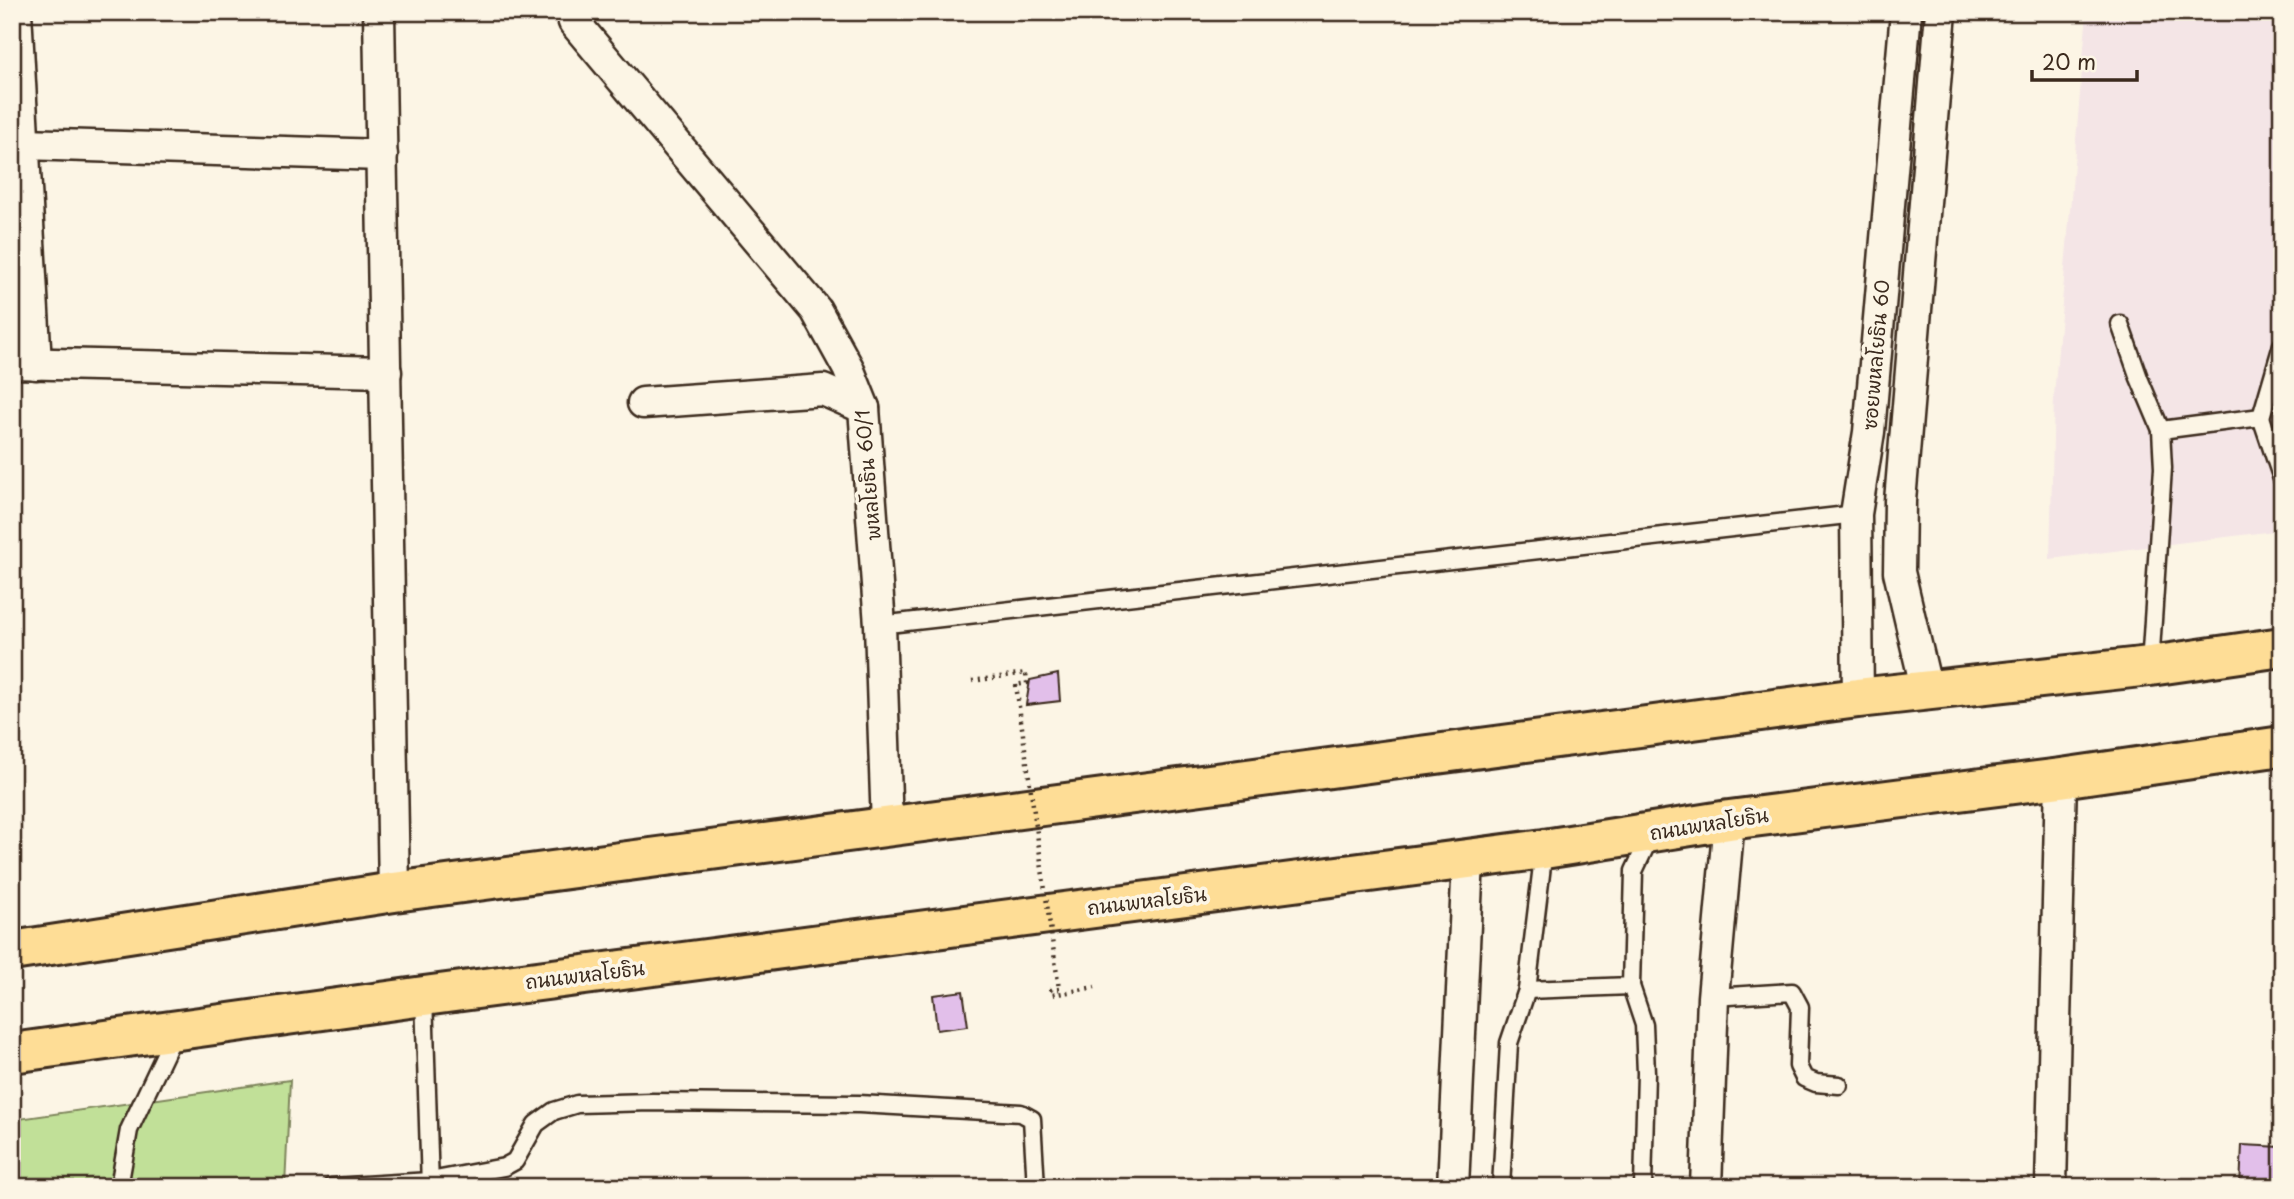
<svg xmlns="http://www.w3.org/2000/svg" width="2294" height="1199" viewBox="0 0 2294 1199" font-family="'Playpen Sans','Playpen Sans Thai',sans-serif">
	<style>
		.built { fill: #f4e5e6 }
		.green { fill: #c1e098; stroke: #7e855b; stroke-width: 2 }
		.building { fill: #e2bfea; stroke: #3b2a1e; stroke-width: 2 }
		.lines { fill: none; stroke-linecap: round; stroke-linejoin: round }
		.service-casing { stroke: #3b2a1e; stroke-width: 21 }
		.minor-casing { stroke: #3b2a1e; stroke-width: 35 }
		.primary-casing { stroke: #3b2a1e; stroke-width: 44 }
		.path { stroke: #3b2a1e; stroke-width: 4.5; stroke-dasharray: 2 5; stroke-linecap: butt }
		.service { stroke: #fcf5e5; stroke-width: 16 }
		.minor { stroke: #fcf5e5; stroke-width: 30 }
		.primary { stroke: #fedd96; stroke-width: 38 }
		.path-bridge { stroke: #3b2a1e; stroke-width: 4.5; stroke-dasharray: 2 5; stroke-linecap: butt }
		.labels { text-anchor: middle; stroke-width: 7; stroke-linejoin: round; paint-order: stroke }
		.street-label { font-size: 19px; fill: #3b2a1e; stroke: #fcf5e5 }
	</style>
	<rect width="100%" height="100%" fill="#fcf5e5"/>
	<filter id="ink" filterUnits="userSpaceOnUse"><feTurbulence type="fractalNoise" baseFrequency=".0143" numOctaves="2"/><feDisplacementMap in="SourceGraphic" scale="14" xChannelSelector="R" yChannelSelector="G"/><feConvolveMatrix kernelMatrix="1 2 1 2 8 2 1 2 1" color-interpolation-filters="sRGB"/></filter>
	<g filter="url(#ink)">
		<path class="built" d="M2087 12H2282V530L2050 559 2054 396Z"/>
		<path class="green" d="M290 1080 285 1187H12V1120Z"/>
		<g class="building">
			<path d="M1058 674 1060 701 1026 705 1030 680Z"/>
			<path d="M963 991 968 1026 937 1030 933 995Z"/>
			<path d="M2242 1145 2282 1147V1187H2240Z"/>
		</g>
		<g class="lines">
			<defs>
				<g id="service">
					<path d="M2120 324 2139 378 2161 430"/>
					<path d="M2261 417 2282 345"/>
					<path d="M880 625 1856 514"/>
					<path d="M2150 666 2163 468 2161 430 2261 417 2282 479"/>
					<path d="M1544 849 1527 990 1631 986 1634 871 1651 835"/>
					<path d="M1631 986 1644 1025 1646 1073 1643 1187"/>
					<path d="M424 996 430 1187"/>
					<path d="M1713 997 1792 992 1800 1007 1798 1066 1804 1078 1816 1083 1839 1085"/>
					<path d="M12 1183 14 1187"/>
					<path d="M119 1187 129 1130 175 1033"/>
					<path d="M331 1187 430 1181 504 1167 515 1161 536 1124 554 1111 577 1104 652 1102 859 1104 1021 1113 1032 1119 1036 1187"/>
					<path d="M1501 1187 1509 1043 1527 990"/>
				</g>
				<g id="minor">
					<path d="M16 12 36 364"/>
					<path d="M379 12 394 892"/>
					<path d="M571 12 574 22 816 310 848 368 864 408 880 625 887 827"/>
					<path d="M24 144 382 155"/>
					<path d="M12 363 386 372"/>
					<path d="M643 403 823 390 864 408"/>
					<path d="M1927 691 1899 572 1900 501 1941 12"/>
					<path d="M1858 698 1856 514 1869 432 1906 12"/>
					<path d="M1453 1187 1468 859"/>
					<path d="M1706 1187 1713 997 1729 820"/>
					<path d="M2051 1187 2061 778"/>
				</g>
				<g id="primary">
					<path d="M12 951 394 892 1858 698 2150 666 2282 647"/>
					<path d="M12 1053 424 996 1544 849 1729 820 2061 778 2282 746"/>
				</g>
			</defs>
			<use href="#service" class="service-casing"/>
			<use href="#minor" class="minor-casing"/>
			<use href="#primary" class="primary-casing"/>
			<g class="path">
				<path d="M972 681 1026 673 1027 683 1016 685"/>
				<path d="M1059 989 1051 990 1052 995 1095 987"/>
			</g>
			<use href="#service" class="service"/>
			<use href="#minor" class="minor"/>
			<use href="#primary" class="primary"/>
			<path class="path-bridge" d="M1016 685 1059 989"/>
		</g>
	</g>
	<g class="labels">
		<g class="street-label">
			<text transform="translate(1876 355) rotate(-85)" y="7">ซอยพหลโยธิน 60</text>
			<text transform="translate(868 475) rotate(-95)" y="7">พหลโยธิน 60/1</text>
			<text transform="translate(1709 824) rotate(-9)" y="7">ถนนพหลโยธิน</text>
			<text transform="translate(1147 901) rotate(-7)" y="7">ถนนพหลโยธิน</text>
			<text transform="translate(585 975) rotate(-7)" y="7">ถนนพหลโยธิน</text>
		</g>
	</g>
	<rect width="2294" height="1199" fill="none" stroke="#fcf5e5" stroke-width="42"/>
	<rect x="21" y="21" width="2252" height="1157" fill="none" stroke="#3b2a1e" stroke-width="2.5" filter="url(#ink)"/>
	<path d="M2032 70v10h105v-10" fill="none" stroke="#3b2a1e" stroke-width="3.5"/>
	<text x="2042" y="70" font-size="21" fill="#3b2a1e" stroke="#fcf5e5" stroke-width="5" paint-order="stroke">20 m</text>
</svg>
